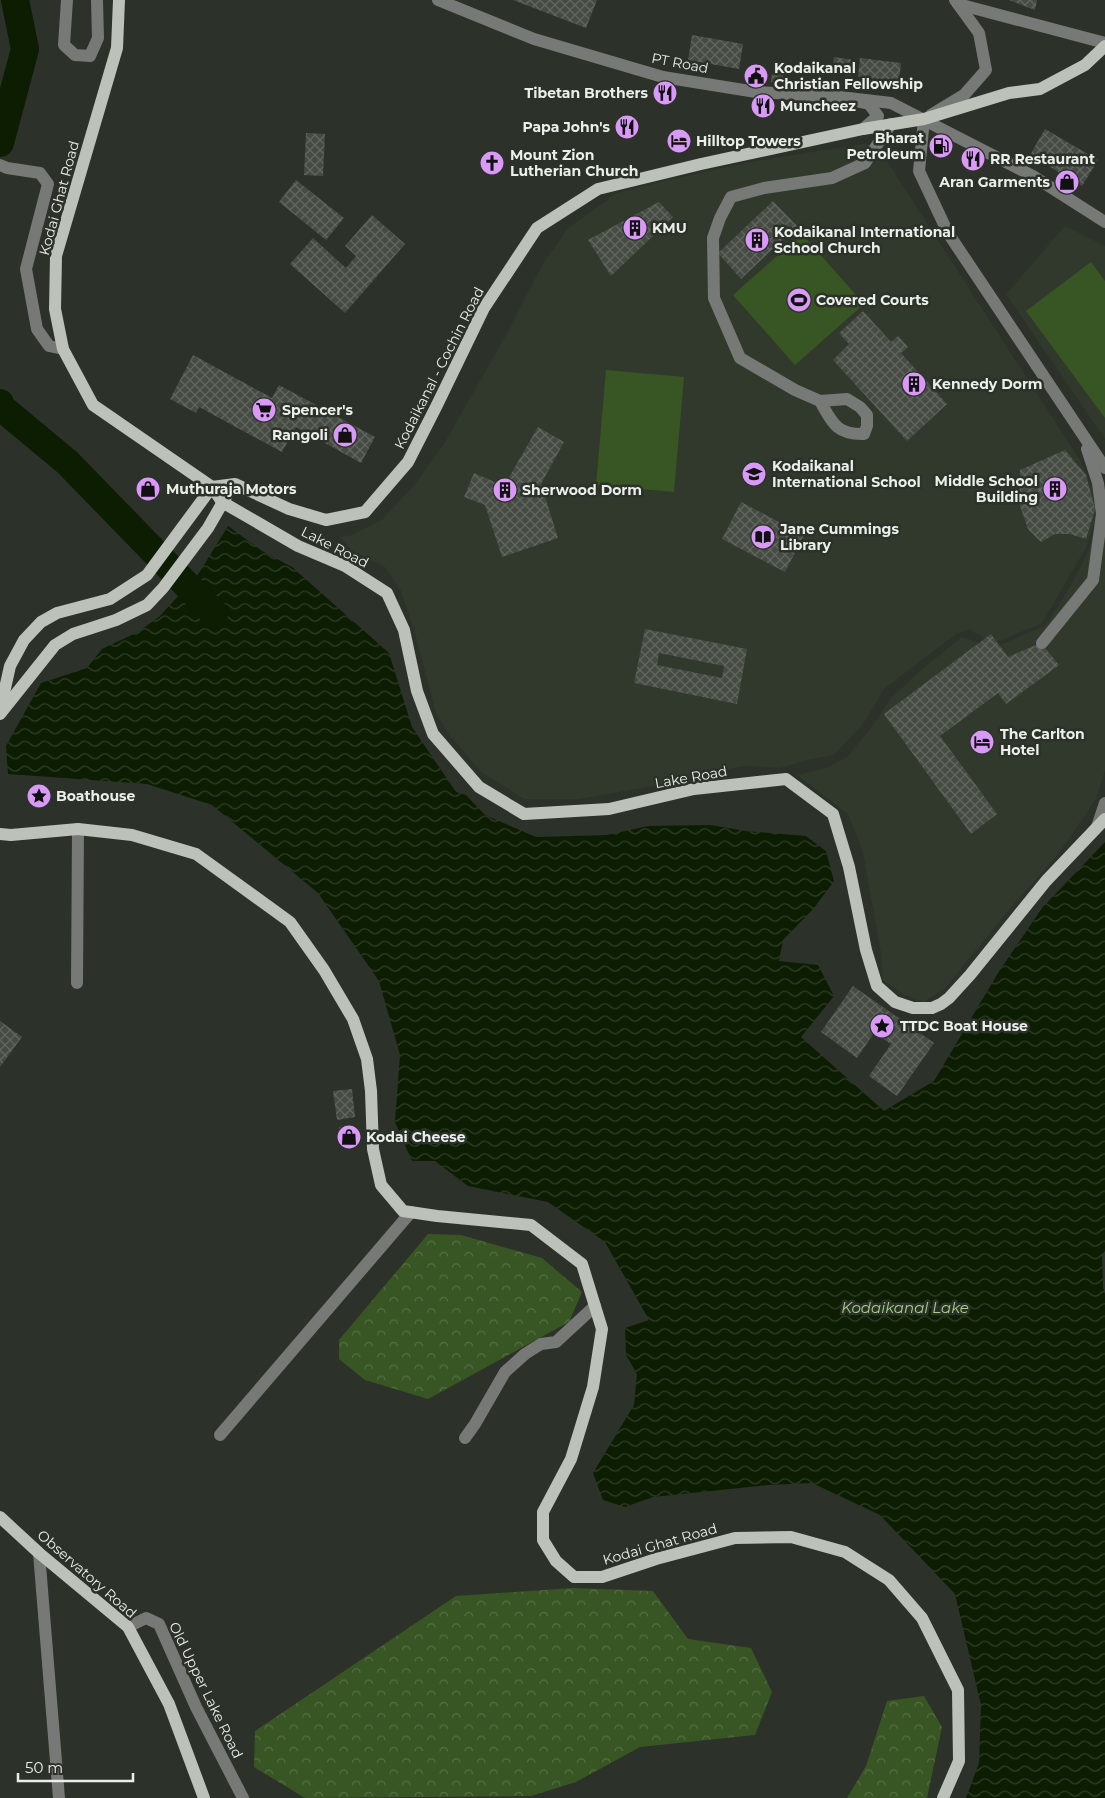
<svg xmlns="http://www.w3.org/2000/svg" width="1105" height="1798" viewBox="0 0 1105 1798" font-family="Montserrat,sans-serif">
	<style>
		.built { fill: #31392c }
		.grass { fill: #385623 }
		.forest { fill: url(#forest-crowns) }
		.water { fill: url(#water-waves) }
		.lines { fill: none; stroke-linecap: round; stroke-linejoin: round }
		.river { stroke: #0d1d02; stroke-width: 28 }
		.building { fill: url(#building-cross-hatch); fill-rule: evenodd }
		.minor { stroke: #767975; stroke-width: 12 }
		.major { stroke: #bcc2ba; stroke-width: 12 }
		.labels { text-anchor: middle; stroke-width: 5; stroke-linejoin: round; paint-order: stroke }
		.street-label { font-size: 14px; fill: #ebefea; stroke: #2c312a }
		.poi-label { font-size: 14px; font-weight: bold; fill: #ebefea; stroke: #2c312a; text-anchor: start }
		.water-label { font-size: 15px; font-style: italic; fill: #a0d281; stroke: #2c312a }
	</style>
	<defs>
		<pattern id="forest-crowns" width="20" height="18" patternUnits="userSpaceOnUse" patternTransform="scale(1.25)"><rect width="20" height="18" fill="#385623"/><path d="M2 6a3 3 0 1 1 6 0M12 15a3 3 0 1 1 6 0" fill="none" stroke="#556f43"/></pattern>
		<pattern id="water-waves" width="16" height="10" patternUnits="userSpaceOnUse" patternTransform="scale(1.25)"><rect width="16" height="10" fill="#0d1d02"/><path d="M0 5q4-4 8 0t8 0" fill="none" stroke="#303e27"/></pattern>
		<pattern id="building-cross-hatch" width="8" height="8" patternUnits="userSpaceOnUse" patternTransform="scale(1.25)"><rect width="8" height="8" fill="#464c44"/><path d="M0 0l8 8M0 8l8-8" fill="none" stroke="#61665f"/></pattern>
	</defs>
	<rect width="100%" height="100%" fill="#2c312a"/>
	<g class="built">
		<path d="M863 144 871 145 885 158 1083 465 1094 493 1096 517 1087 546 1042 623 993 644 969 629 956 634 884 689 863 724 834 755 807 760 780 768 744 766 648 787 578 799H524L480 771 450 735 436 713 413 626 401 591 385 567 351 550 340 537 352 535 382 520 415 484 444 444 505 337 541 267 568 228 617 193 668 180 755 161Z"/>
		<path d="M1065 226 1105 246V439L1006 294Z"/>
		<path d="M1105 498V770L1096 799 1059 853 1002 918 945 988 924 1002 905 995 883 980 881 953 863 853 848 814 797 775 826 768 847 757 871 728 891 698 927 665 962 637 993 648 1046 625 1072 583 1087 554Z"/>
	</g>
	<g class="grass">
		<path d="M802 234 864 304 795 365 733 295Z"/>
		<path d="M1091 262 1105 281V418L1026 311Z"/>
		<path d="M606 370 684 377 674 492 596 485Z"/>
	</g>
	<g class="forest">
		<path d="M428 1234 461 1235 542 1258 582 1292 569 1322 428 1399 365 1380 339 1359V1340Z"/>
		<path d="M573 1588 653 1591 688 1639 751 1648 772 1692 755 1735 640 1747 576 1782 531 1796 305 1798 254 1767 255 1731 456 1596Z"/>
		<path d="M924 1696 942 1727 927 1798H847L866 1766 887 1701Z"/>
	</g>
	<path class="water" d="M228 526 262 551 292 567 389 653 412 727 456 792 466 795 485 815 536 837 607 835 648 826 710 825 746 831 806 836 826 851 834 881 814 908 783 940 779 961 818 965 834 996 801 1037 884 1111 934 1081 998 973 1042 908 1105 842V1251L1102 1254 1103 1287 1105 1294V1798H966L979 1763 981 1705 955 1594 880 1515 812 1483 768 1485 653 1497 625 1507 603 1500 593 1473 634 1405 637 1374 626 1355 625 1328 649 1320 605 1242 548 1202 468 1186 435 1161H412L395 1122 400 1055 379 981 318 893 212 805 147 784 8 774 6 746 41 683 87 668 102 649 138 632 159 617 199 573Z"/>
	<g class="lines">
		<g class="river">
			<path d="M0 143 25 49 15 0"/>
			<path d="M0 403 2 408 67 462 214 613"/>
		</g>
	</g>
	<g class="building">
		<path d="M513 0H597L586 28Z"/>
		<path d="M1009 0H1037L1035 10Z"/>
		<path d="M692 35 743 44 739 69 688 60Z"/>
		<path d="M834 57 853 60 851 76 832 73Z"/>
		<path d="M860 58 901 63 899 81 858 77Z"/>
		<path d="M784 70 782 82H771L772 74Z"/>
		<path d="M1045 129 1098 160 1082 186 1030 155Z"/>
		<path d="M306 133 325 134 323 176 304 175Z"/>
		<path d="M296 180 344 218 326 240 279 202Z"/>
		<path d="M773 201 797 226 741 279 718 253Z"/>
		<path d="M659 202 673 217 611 276 588 240Z"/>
		<path d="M372 215 405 244 345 313 290 264 313 238 346 268 356 256 345 246Z"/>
		<path d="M863 311 891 342 898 336 908 347 901 353 947 404 907 441 833 360 849 344 839 333Z"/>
		<path d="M193 355 272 398 279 385 375 437 361 463 296 427 282 452 199 407 196 413 170 399Z"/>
		<path d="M538 427 564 442 541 484 558 538 502 557 485 505 464 497 474 473 497 483 508 479Z"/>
		<path d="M1065 450 1086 475 1095 509 1086 539 1070 534H1055L1041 542 1028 529 1019 503 1020 470Z"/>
		<path d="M741 502 804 535 785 572 722 539Z"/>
		<path d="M645 629 747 649 737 704 634 683ZM659 653 724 666 722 678 657 665Z"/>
		<path d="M991 634 1008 657 1041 643 1059 665 1006 704 998 693 940 736 997 814 971 834 884 714Z"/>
		<path d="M853 986 934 1043 897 1096 869 1076 891 1044 874 1033 857 1058 821 1032Z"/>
		<path d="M0 1021 22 1037 0 1067Z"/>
		<path d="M352 1089 355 1117 337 1120 333 1091Z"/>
		<path d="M353 1125 356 1145 342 1147 339 1127Z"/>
	</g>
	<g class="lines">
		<g class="minor">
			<path d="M67 0 64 45 75 55 90 56 98 38 97 0"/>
			<path d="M438 0 534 39 663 77 756 92 840 97 891 103 1033 176 1105 222"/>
			<path d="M958 4 1105 43"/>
			<path d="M860 102 869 104 878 116 863 129"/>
			<path d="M931 115 964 95 986 70 979 33 955 0"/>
			<path d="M924 119 919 171 948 233 1105 468"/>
			<path d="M0 165 7 168 40 173 48 184 26 269 37 329 49 346 63 349"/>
			<path d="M820 401C832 422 836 435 864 434L867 426V415L860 407 847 399 820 401 795 390 740 358 714 298 713 238 720 218 731 197 764 188 832 178 865 163 891 124"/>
			<path d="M1042 643 1093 580 1102 514 1098 483 1087 449"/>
			<path d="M1097 827 1105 803"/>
			<path d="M77 983 78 829"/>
			<path d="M220 1435 411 1212"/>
			<path d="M465 1438 475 1424 505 1372 525 1354 541 1344 556 1342 595 1306"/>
			<path d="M39 1553 59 1798"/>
			<path d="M128 1627 146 1618 159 1624 196 1707 243 1798"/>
		</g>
		<g class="major">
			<path d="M119 0 117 48 56 256 55 309 63 349 93 405 212 487 222 502 298 546 345 566 387 593 404 630 417 691 433 734 479 787 524 814 609 809 694 789 786 779 833 814 849 867 866 950 877 986 895 1002 913 1008H932L941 1004 949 998 970 975 1046 881 1105 819"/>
			<path d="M212 487 235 484 289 509 326 520 365 512 408 462 437 405 484 308 537 228 598 189 701 164 863 129 924 119 1009 93 1040 89 1085 65 1105 46"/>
			<path d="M0 711 10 666 24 640 41 622 57 613 110 599 147 575 212 487"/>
			<path d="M0 714 55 645 73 634 116 620 147 605 163 588 208 528 227 495"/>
			<path d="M0 834 11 835 78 829 132 835 196 854 290 922 324 970 353 1019 367 1059 371 1091 373 1149 381 1185 403 1211 437 1216 531 1225 582 1264 602 1329 593 1387 571 1459 543 1512V1540L556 1561 574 1577H602L656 1559 735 1538 791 1537 845 1552 889 1580 922 1618 958 1690 959 1761 943 1798"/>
			<path d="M0 1517 39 1553 128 1627 169 1704 204 1798"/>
		</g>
	</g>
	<defs>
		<symbol id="civic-disc" viewBox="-11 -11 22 22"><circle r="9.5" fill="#d99af7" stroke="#2c312a"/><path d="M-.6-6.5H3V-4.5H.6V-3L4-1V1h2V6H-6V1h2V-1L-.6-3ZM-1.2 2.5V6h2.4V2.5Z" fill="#111"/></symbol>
		<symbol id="restaurant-disc" viewBox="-11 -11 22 22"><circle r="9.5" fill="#d99af7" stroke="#2c312a"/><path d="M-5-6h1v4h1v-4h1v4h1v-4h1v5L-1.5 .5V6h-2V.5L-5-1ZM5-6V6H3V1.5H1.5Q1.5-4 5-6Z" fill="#111"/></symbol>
		<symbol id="hotel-disc" viewBox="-11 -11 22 22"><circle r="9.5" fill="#d99af7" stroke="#2c312a"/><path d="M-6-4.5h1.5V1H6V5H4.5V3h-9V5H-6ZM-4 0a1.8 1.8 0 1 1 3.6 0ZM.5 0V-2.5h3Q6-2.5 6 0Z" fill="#111"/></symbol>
		<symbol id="fuel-disc" viewBox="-11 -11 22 22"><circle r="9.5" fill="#d99af7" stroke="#2c312a"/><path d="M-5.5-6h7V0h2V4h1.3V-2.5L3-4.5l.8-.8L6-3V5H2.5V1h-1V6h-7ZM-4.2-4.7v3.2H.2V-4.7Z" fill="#111"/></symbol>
		<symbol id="church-disc" viewBox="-11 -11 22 22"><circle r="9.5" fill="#d99af7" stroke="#2c312a"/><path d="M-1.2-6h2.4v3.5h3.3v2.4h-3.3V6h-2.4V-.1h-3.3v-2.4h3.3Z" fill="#111"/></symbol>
		<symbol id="shop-disc" viewBox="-11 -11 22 22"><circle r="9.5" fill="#d99af7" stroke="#2c312a"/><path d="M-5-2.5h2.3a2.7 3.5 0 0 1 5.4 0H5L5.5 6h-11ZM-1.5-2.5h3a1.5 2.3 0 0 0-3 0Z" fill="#111"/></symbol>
		<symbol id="building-disc" viewBox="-11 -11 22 22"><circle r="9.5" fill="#d99af7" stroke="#2c312a"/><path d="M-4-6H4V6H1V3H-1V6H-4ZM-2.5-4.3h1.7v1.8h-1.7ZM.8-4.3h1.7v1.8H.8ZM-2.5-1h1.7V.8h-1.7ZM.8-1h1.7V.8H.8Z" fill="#111"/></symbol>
		<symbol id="stadium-disc" viewBox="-11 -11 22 22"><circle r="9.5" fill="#d99af7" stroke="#2c312a"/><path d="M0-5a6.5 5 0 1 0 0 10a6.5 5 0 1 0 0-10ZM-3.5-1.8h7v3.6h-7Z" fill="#111"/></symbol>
		<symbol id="supermarket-disc" viewBox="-11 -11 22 22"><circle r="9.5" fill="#d99af7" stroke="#2c312a"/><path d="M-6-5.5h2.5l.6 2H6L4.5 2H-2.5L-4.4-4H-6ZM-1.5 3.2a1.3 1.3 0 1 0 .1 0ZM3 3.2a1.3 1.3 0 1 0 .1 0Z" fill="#111"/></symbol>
		<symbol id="school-disc" viewBox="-11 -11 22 22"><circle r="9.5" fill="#d99af7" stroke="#2c312a"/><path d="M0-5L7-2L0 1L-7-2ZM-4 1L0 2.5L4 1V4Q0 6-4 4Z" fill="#111"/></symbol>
		<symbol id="library-disc" viewBox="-11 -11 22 22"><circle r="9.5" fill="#d99af7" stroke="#2c312a"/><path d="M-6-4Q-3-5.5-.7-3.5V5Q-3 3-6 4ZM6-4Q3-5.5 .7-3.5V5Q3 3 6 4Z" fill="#111"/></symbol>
		<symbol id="sight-disc" viewBox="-11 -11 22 22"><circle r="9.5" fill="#d99af7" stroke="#2c312a"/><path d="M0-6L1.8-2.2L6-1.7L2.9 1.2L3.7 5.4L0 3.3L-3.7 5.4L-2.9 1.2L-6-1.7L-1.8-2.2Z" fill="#111"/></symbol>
	</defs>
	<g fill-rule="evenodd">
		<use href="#civic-disc" x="742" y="62" width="28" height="28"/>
		<use href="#restaurant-disc" x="651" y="79" width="28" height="28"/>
		<use href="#restaurant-disc" x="749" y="92" width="28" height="28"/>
		<use href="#restaurant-disc" x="613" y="113" width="28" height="28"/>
		<use href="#hotel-disc" x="665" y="127" width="28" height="28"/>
		<use href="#fuel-disc" x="927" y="132" width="28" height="28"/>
		<use href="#restaurant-disc" x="959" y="145" width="28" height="28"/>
		<use href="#church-disc" x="478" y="149" width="28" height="28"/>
		<use href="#shop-disc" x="1053" y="168" width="28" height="28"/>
		<use href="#building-disc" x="621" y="214" width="28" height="28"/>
		<use href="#building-disc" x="743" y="226" width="28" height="28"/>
		<use href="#stadium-disc" x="785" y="286" width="28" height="28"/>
		<use href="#building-disc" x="900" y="370" width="28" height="28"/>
		<use href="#supermarket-disc" x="250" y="396" width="28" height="28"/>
		<use href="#shop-disc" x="331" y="421" width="28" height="28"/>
		<use href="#school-disc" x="740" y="460" width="28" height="28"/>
		<use href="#shop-disc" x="134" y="475" width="28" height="28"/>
		<use href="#building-disc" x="1041" y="475" width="28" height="28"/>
		<use href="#building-disc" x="491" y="476" width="28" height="28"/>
		<use href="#library-disc" x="749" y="523" width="28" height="28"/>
		<use href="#hotel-disc" x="968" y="728" width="28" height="28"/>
		<use href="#sight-disc" x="25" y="782" width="28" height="28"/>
		<use href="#sight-disc" x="868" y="1012" width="28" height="28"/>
		<use href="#shop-disc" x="335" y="1123" width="28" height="28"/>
	</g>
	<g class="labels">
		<g class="street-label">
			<text transform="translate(680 63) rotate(11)" y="5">PT Road</text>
			<text transform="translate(59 198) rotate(-75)" y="5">Kodai Ghat Road</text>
			<text transform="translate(439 368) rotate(-63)" y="5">Kodaikanal - Cochin Road</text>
			<text transform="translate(335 547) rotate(27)" y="5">Lake Road</text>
			<text transform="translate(691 777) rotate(-10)" y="5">Lake Road</text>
			<text transform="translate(660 1544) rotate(-16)" y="5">Kodai Ghat Road</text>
			<text transform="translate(87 1574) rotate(41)" y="5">Observatory Road</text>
			<text transform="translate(206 1690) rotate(64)" y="5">Old Upper Lake Road</text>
		</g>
		<g class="poi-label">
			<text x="774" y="73">Kodaikanal<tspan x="774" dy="16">Christian Fellowship</tspan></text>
			<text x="648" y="98" text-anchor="end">Tibetan Brothers</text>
			<text x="780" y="111">Muncheez</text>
			<text x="610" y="132" text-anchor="end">Papa John's</text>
			<text x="924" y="143" text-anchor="end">Bharat<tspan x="924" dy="16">Petroleum</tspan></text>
			<text x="696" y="146">Hilltop Towers</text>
			<text x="510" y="160">Mount Zion<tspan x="510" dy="16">Lutherian Church</tspan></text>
			<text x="990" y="164">RR Restaurant</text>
			<text x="1050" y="187" text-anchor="end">Aran Garments</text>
			<text x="652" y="233">KMU</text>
			<text x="774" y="237">Kodaikanal International<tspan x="774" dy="16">School Church</tspan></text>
			<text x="816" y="305">Covered Courts</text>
			<text x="932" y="389">Kennedy Dorm</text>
			<text x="282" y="415">Spencer's</text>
			<text x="328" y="440" text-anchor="end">Rangoli</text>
			<text x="772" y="471">Kodaikanal<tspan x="772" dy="16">International School</tspan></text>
			<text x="1038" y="486" text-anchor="end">Middle School<tspan x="1038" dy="16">Building</tspan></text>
			<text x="166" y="494">Muthuraja Motors</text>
			<text x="522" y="495">Sherwood Dorm</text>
			<text x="780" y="534">Jane Cummings<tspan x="780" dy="16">Library</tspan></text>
			<text x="1000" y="739">The Carlton<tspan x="1000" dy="16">Hotel</tspan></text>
			<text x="56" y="801">Boathouse</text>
			<text x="900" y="1031">TTDC Boat House</text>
			<text x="366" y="1142">Kodai Cheese</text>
		</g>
		<g class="water-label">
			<text x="905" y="1313">Kodaikanal Lake</text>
		</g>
	</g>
	<path d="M18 1773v8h115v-8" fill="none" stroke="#ebefea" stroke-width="2.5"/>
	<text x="25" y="1773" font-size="15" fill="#ebefea" stroke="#2c312a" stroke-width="4" paint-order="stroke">50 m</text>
</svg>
